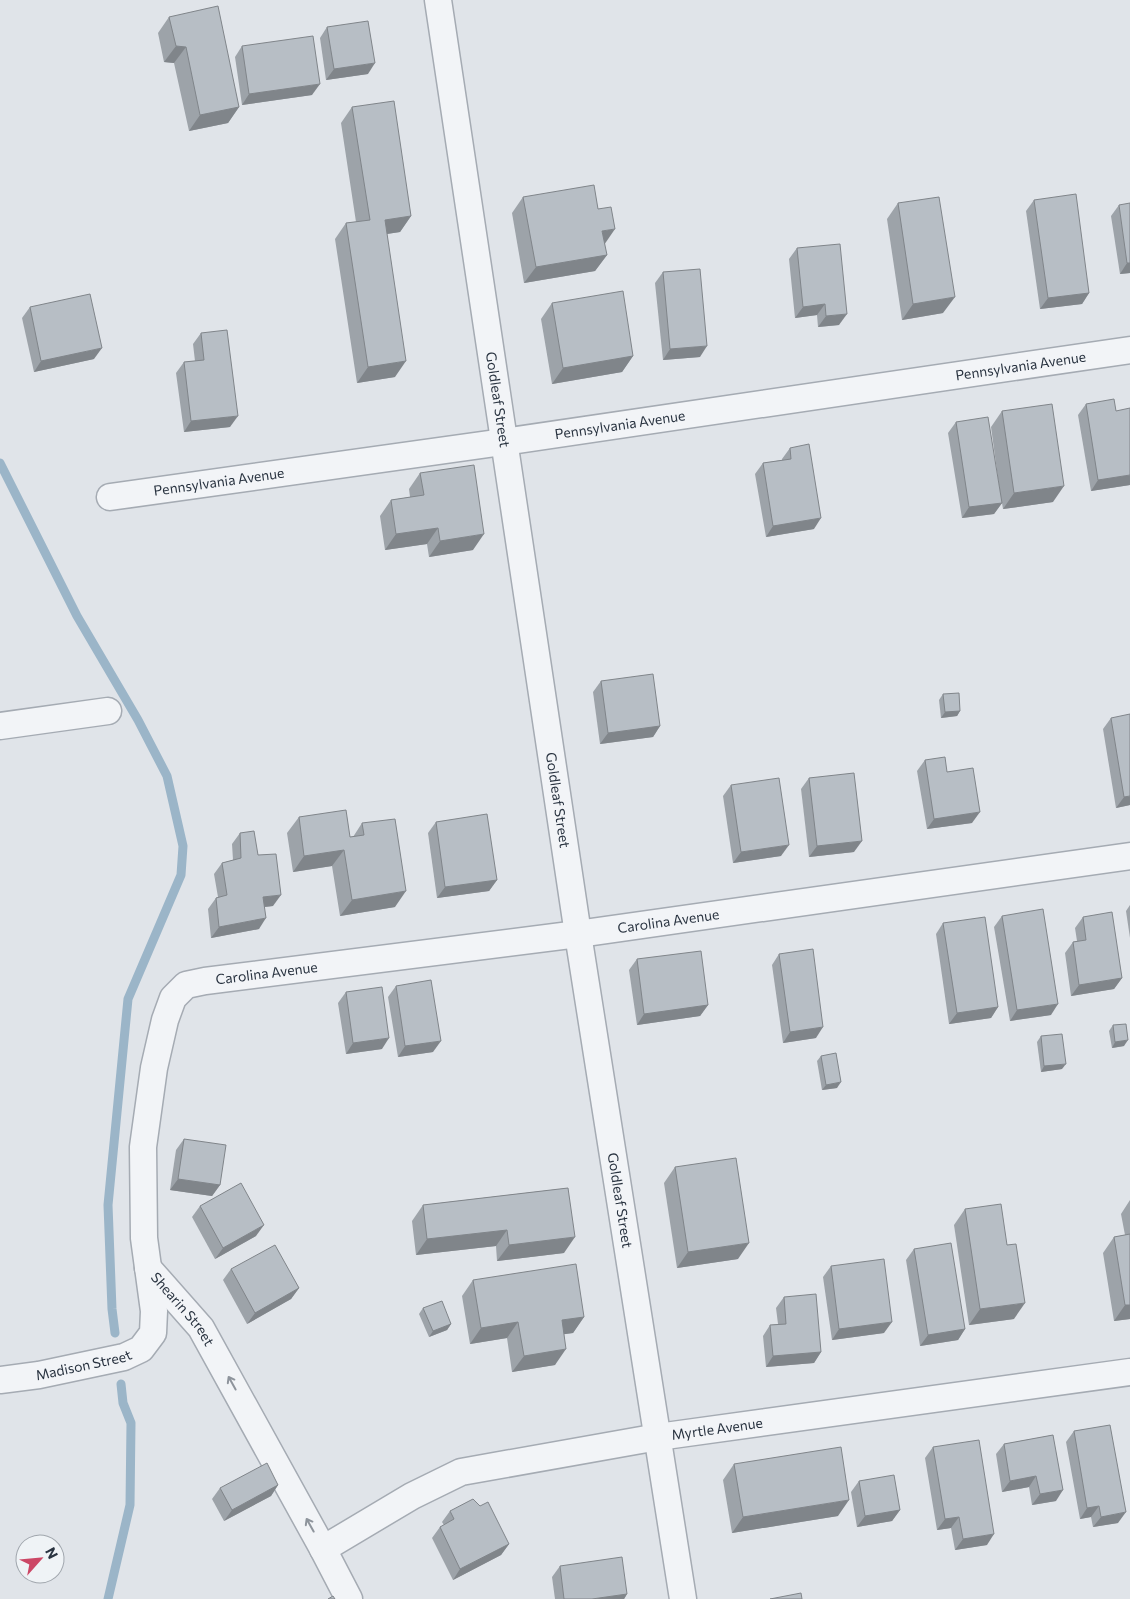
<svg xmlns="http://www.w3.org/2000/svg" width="1130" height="1599" viewBox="0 0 1130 1599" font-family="Commissioner,sans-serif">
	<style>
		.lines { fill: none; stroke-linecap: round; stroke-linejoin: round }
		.stream { stroke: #9bb5c8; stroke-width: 9 }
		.street-casing { stroke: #a5abb3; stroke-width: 29 }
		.street { stroke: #f2f4f7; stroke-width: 26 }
		.wall { fill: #9da3a9 }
		.shaded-wall { fill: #80858a }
		.building { fill: #b7bec5; stroke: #80858a }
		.oneway { stroke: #8e949c }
		.labels { text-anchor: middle; stroke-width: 4.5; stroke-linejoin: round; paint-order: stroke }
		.street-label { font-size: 14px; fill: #293340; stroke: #eff3f6 }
	</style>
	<rect width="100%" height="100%" fill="#e0e4e9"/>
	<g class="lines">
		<g class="stream">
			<path d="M0 463 77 616 138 720 167 776 183 846 181 875 128 999 108 1205 112 1309 115 1333"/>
			<path d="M108 1599 130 1505 131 1423 123 1403 121 1384"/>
		</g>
		<defs>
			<g id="street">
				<path id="s1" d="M438 0 578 934 683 1599"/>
				<path id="s2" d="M110 497 503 442 1130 350"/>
				<path d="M0 726 108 711"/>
				<path id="s3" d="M148 1268 201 1328 323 1549 349 1599"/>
				<path id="s4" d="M0 1380 39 1375 124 1357 141 1349 153 1333 154 1311 144 1238 143 1147 154 1068 165 1020 173 998 186 985 205 981 578 934 1130 856"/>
				<path id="s5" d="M323 1549 412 1496 461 1472 658 1437 1130 1372"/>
			</g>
		</defs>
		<use href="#street" class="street-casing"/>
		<use href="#street" class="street"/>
	</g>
	<g class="wall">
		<path d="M169 17 239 107 228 123 189 131 174 63 164 62 158 33Z"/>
		<path d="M327 27 368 74 326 80 320 38Z"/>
		<path d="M242 46 312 95 242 105 235 57Z"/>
		<path d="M352 107 411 216 400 232 387 234 395 377 357 383 335 239 346 223 356 222 341 123Z"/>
		<path d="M523 197 607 255 595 271 524 283 512 213Z"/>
		<path d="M1034 200 1089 293 1082 304 1040 309 1026 211Z"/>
		<path d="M898 203 943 313 902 320 887 219Z"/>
		<path d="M1119 205 1130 273 1120 274 1111 216Z"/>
		<path d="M797 248 839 325 818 327 817 315 795 318 789 259Z"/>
		<path d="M663 272 700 357 663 360 655 283Z"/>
		<path d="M552 303 633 356 622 372 552 384 541 319Z"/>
		<path d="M30 307 94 359 34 372 22 318Z"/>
		<path d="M201 333 230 427 184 432 176 373 184 362 195 361 193 344Z"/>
		<path d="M1086 404 1130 485 1091 491 1078 415Z"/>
		<path d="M1002 411 1053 502 1003 509 1002 503 994 514 962 518 948 433 956 422 1001 500 991 427Z"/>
		<path d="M790 448 814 529 766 537 755 474 763 463 782 460V459Z"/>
		<path d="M420 473 473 550 429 557 427 544 385 550 380 516 391 500 410 497 409 489Z"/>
		<path d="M601 681 660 726 653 737 600 744 593 692Z"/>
		<path d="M943 694 960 711 957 716 941 718 939 700Z"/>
		<path d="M1111 718 1130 805 1116 808 1103 729Z"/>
		<path d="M925 760 947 772 972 823 927 829 917 771Z"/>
		<path d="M809 778 854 852 809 857 801 789Z"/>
		<path d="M731 785 781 856 733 863 723 796Z"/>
		<path d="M299 817 350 837H353L362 823 395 907 340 916 332 866 293 872 287 833Z"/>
		<path d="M436 822 497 880 489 891 437 898 428 833Z"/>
		<path d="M240 833 258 855 273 906 264 907 259 929 211 938 208 909 216 898 218 897 214 874 222 863 233 860 232 844Z"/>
		<path d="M1130 905V938L1126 911Z"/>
		<path d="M1002 916 1051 1015 1010 1021 994 927Z"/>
		<path d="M1083 917 1122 978 1114 989 1071 996 1065 953 1073 942 1077 941 1075 928Z"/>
		<path d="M943 923 998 1007 991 1018 949 1024 936 934Z"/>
		<path d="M779 954 816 1038 783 1043 772 965Z"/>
		<path d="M637 959 708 1005 700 1016 637 1025 629 970Z"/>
		<path d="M396 986 433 1052 398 1057 388 997Z"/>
		<path d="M346 992 382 1049 346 1054 338 1003Z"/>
		<path d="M1113 1025 1124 1046 1112 1048 1109 1031Z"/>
		<path d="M1041 1036 1062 1069 1041 1072 1037 1042Z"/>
		<path d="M821 1056 837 1088 822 1090 817 1061Z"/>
		<path d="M184 1139 220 1185 212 1196 170 1190 176 1150Z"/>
		<path d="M675 1167 738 1259 677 1268 664 1183Z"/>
		<path d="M568 1188 564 1253 497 1261 496 1246 416 1255 412 1221 423 1205Z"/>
		<path d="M1130 1200V1319L1114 1321 1103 1253 1114 1237 1125 1235 1121 1214Z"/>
		<path d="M200 1206 256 1236 215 1259 192 1217Z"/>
		<path d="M965 1209 1007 1245 1014 1319 969 1325 954 1225Z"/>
		<path d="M914 1249 965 1329 958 1340 920 1346 906 1260Z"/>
		<path d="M831 1266 884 1333 832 1340 823 1277Z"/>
		<path d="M231 1269 299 1288 291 1299 247 1324 223 1280Z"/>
		<path d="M473 1280 584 1317 573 1333 564 1334 555 1365 512 1372 507 1338 470 1344 462 1296Z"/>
		<path d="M784 1297 821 1352 814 1363 766 1367 763 1336 770 1325 778 1324 776 1308Z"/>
		<path d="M423 1308 451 1324 447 1330 429 1337 419 1314Z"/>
		<path d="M1074 1431 1118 1523 1093 1527 1091 1517 1080 1519 1066 1442Z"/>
		<path d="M1053 1435 1056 1501 1032 1505 1029 1487 1002 1492 996 1454 1004 1444Z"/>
		<path d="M933 1447 987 1545 955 1550 951 1528 937 1530 925 1458Z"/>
		<path d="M734 1464 838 1516 732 1533 723 1480Z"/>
		<path d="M859 1481 900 1510 892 1521 857 1527 851 1492Z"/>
		<path d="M278 1485 271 1496 224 1521 212 1499 220 1488Z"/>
		<path d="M450 1511 509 1544 501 1555 453 1580 432 1538 440 1527 444 1525 442 1522Z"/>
		<path d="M560 1566 627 1594 624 1599H555L552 1577Z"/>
	</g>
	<g class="shaded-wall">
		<path d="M176 46 186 47 174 63 164 62Z"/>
		<path d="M375 63 368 74 326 80 334 69Z"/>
		<path d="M320 84 312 95 242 105 249 94Z"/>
		<path d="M239 107 228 123 189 131 200 115Z"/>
		<path d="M411 216 400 232 373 236 385 220Z"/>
		<path d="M615 229 604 245 602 231Z"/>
		<path d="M607 255 595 271 524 283 536 267Z"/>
		<path d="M1127 263H1130V273L1120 274Z"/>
		<path d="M1089 293 1082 304 1040 309 1048 298Z"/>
		<path d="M955 297 943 313 902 320 913 304Z"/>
		<path d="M825 304 817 315 795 318 803 307Z"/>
		<path d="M847 314 839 325 818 327 826 316Z"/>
		<path d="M707 346 700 357 663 360 670 349Z"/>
		<path d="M102 348 94 359 34 372 41 361Z"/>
		<path d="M633 356 622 372 552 384 563 368Z"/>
		<path d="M406 361 395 377 357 383 368 367Z"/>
		<path d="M238 416 230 427 184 432 191 421Z"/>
		<path d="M1130 475V485L1091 491 1098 480Z"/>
		<path d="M1064 486 1053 502 1003 509 1014 493Z"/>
		<path d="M1002 503 994 514 962 518 969 507Z"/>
		<path d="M821 518 814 529 766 537 773 526Z"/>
		<path d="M438 528 427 544 385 550 396 534Z"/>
		<path d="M484 534 473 550 429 557 440 541Z"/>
		<path d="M960 711 957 716 941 718 945 712Z"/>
		<path d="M660 726 653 737 600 744 608 733Z"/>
		<path d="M1130 796V805L1116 808 1124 797Z"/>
		<path d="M980 812 972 823 927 829 934 819Z"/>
		<path d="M862 841 854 852 809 857 817 846Z"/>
		<path d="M789 845 781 856 733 863 741 852Z"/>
		<path d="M344 850 332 866 293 872 304 856Z"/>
		<path d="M497 880 489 891 437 898 445 887Z"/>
		<path d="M406 891 395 907 340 916 352 900Z"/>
		<path d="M281 895 273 906 255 908 263 897Z"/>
		<path d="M266 918 259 929 211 938 219 927Z"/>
		<path d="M1122 978 1114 989 1071 996 1079 985Z"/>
		<path d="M1058 1004 1051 1015 1010 1021 1017 1010Z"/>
		<path d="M708 1005 700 1016 637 1025 644 1014Z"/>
		<path d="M998 1007 991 1018 949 1024 957 1013Z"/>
		<path d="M823 1027 816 1038 783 1043 790 1032Z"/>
		<path d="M389 1038 382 1049 346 1054 353 1043Z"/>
		<path d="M1128 1040 1124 1046 1112 1048 1115 1042Z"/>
		<path d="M441 1041 433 1052 398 1057 405 1046Z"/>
		<path d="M1066 1064 1062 1069 1041 1072 1044 1066Z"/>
		<path d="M841 1082 837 1088 822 1090 826 1085Z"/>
		<path d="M178 1179 220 1185 212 1196 170 1190Z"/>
		<path d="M264 1225 256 1236 215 1259 223 1248Z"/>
		<path d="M507 1230 496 1246 416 1255 427 1239Z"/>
		<path d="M575 1237 564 1253 497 1261 509 1245Z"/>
		<path d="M749 1243 738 1259 677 1268 688 1252Z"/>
		<path d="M299 1288 291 1299 247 1324 255 1313Z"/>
		<path d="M1025 1303 1014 1319 969 1325 980 1309Z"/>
		<path d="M1125 1305H1130V1319L1114 1321Z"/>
		<path d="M584 1317 573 1333 551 1336 562 1320Z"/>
		<path d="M518 1322 507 1338 470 1344 481 1328Z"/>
		<path d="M892 1322 884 1333 832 1340 839 1329Z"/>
		<path d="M451 1324 447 1330 429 1337 433 1331Z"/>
		<path d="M965 1329 958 1340 920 1346 928 1335Z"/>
		<path d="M566 1349 555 1365 512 1372 524 1356Z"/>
		<path d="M821 1352 814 1363 766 1367 773 1356Z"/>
		<path d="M1036 1476 1029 1487 1002 1492 1010 1481Z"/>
		<path d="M278 1485 271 1496 224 1521 232 1510Z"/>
		<path d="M1063 1490 1056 1501 1032 1505 1040 1494Z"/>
		<path d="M849 1500 838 1516 732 1533 743 1517Z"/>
		<path d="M1099 1506 1091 1517 1080 1519 1087 1508Z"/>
		<path d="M900 1510 892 1521 857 1527 865 1516Z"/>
		<path d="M1126 1512 1118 1523 1093 1527 1101 1517Z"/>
		<path d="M959 1517 951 1528 937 1530 945 1519Z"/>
		<path d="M994 1534 987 1545 955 1550 963 1539Z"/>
		<path d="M509 1544 501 1555 453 1580 460 1569Z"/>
		<path d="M627 1594 624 1599H592Z"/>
	</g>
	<g class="building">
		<path d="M218 6 239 107 200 115 186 47 176 46 169 17Z"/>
		<path d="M368 21 375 63 334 69 327 27Z"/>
		<path d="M313 36 320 84 249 94 242 46Z"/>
		<path d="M394 101 411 216 385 220 406 361 368 367 346 223 370 220 352 107Z"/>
		<path d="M594 185 598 209 611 207 615 229 602 231 607 255 536 267 523 197Z"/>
		<path d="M1076 194 1089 293 1048 298 1034 200Z"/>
		<path d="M939 197 955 297 913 304 898 203Z"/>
		<path d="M1130 203V263H1127L1119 205Z"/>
		<path d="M840 244 847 314 826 316 825 304 803 307 797 248Z"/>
		<path d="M700 269 707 346 670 349 663 272Z"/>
		<path d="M623 291 633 356 563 368 552 303Z"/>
		<path d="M90 294 102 348 41 361 30 307Z"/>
		<path d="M227 330 238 416 191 421 184 362 204 360 201 333Z"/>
		<path d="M1114 399 1116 411 1130 408V475L1098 480 1086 404Z"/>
		<path d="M1052 404 1064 486 1014 493 1002 411Z"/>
		<path d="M988 417 1002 503 969 507 956 422Z"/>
		<path d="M809 444 821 518 773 526 763 463 791 459 790 448Z"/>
		<path d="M474 465 484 534 440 541 438 528 396 534 391 500 424 495 420 473Z"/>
		<path d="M653 674 660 726 608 733 601 681Z"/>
		<path d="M959 693 960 711 945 712 943 694Z"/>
		<path d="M1130 714V796L1124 797 1111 718Z"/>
		<path d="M945 757 947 772 973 768 980 812 934 819 925 760Z"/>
		<path d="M854 773 862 841 817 846 809 778Z"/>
		<path d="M779 778 789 845 741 852 731 785Z"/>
		<path d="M346 810 350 837 364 835 362 823 395 819 406 891 352 900 344 850 304 856 299 817Z"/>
		<path d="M487 814 497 880 445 887 436 822Z"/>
		<path d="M254 831 258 855 276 854 281 895 263 897 266 918 219 927 216 898 227 895 222 863 241 858 240 833Z"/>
		<path d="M1043 909 1058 1004 1017 1010 1002 916Z"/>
		<path d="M1112 912 1122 978 1079 985 1073 942 1086 940 1083 917Z"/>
		<path d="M985 917 998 1007 957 1013 943 923Z"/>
		<path d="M813 949 823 1027 790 1032 779 954Z"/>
		<path d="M701 951 708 1005 644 1014 637 959Z"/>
		<path d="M431 980 441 1041 405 1046 396 986Z"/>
		<path d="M382 987 389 1038 353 1043 346 992Z"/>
		<path d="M1126 1024 1128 1040 1115 1042 1113 1025Z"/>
		<path d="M1062 1034 1066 1064 1044 1066 1041 1036Z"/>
		<path d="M836 1053 841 1082 826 1085 821 1056Z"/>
		<path d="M184 1139 226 1145 220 1185 178 1179Z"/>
		<path d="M736 1158 749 1243 688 1252 675 1167Z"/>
		<path d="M241 1183 264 1225 223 1248 200 1206Z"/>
		<path d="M568 1188 575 1237 509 1245 507 1230 427 1239 423 1205Z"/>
		<path d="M1001 1204 1007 1245 1016 1244 1025 1303 980 1309 965 1209Z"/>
		<path d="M1130 1234V1305H1125L1114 1237Z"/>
		<path d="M951 1243 965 1329 928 1335 914 1249Z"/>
		<path d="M275 1245 299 1288 255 1313 231 1269Z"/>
		<path d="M884 1259 892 1322 839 1329 831 1266Z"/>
		<path d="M576 1264 584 1317 562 1320 566 1349 524 1356 518 1322 481 1328 473 1280Z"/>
		<path d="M816 1294 821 1352 773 1356 770 1325 786 1324 784 1297Z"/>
		<path d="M442 1301 451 1324 433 1331 423 1308Z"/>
		<path d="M1110 1425 1126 1512 1101 1517 1099 1506 1087 1508 1074 1431Z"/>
		<path d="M1053 1435 1063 1490 1040 1494 1036 1476 1010 1481 1004 1444Z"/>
		<path d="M979 1440 994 1534 963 1539 959 1517 945 1519 933 1447Z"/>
		<path d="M841 1447 849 1500 743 1517 734 1464Z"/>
		<path d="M267 1463 278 1485 232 1510 220 1488Z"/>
		<path d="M894 1475 900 1510 865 1516 859 1481Z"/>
		<path d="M473 1499 480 1506 488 1502 509 1544 460 1569 440 1527 454 1519 450 1511Z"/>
		<path d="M622 1557 627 1594 592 1599H564L560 1566Z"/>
		<path d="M801 1593 802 1599H770Z"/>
		<path d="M333 1596 335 1599H328Z"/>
	</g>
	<defs><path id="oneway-shaft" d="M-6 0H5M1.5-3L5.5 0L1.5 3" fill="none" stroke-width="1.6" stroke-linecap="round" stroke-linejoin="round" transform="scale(1.25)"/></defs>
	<g class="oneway">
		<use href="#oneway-shaft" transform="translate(232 1383) rotate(-119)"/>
		<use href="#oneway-shaft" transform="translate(310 1525) rotate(-119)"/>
	</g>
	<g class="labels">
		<g class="street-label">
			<text dy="5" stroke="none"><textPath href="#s2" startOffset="920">Pennsylvania Avenue</textPath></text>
			<text dy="5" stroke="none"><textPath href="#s1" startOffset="404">Goldleaf Street</textPath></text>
			<text dy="5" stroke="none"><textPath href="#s2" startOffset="515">Pennsylvania Avenue</textPath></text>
			<text dy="5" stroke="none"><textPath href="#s2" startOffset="110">Pennsylvania Avenue</textPath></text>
			<text dy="5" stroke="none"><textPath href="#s1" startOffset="809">Goldleaf Street</textPath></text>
			<text dy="5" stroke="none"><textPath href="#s4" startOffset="1009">Carolina Avenue</textPath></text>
			<text dy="5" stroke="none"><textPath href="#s4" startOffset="604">Carolina Avenue</textPath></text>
			<text dy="5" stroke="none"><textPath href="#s1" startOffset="1214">Goldleaf Street</textPath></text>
			<text dy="5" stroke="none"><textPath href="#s3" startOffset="54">Shearin Street</textPath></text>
			<text dy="5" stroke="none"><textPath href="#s4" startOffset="85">Madison Street</textPath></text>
			<text dy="5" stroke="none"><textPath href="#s5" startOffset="418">Myrtle Avenue</textPath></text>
		</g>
	</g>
	<g transform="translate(40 1559) rotate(63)"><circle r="24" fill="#eff3f6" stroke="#a0a6ad"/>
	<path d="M0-4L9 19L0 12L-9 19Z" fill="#cc4766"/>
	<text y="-8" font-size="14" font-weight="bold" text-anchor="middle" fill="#293340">N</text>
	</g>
</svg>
